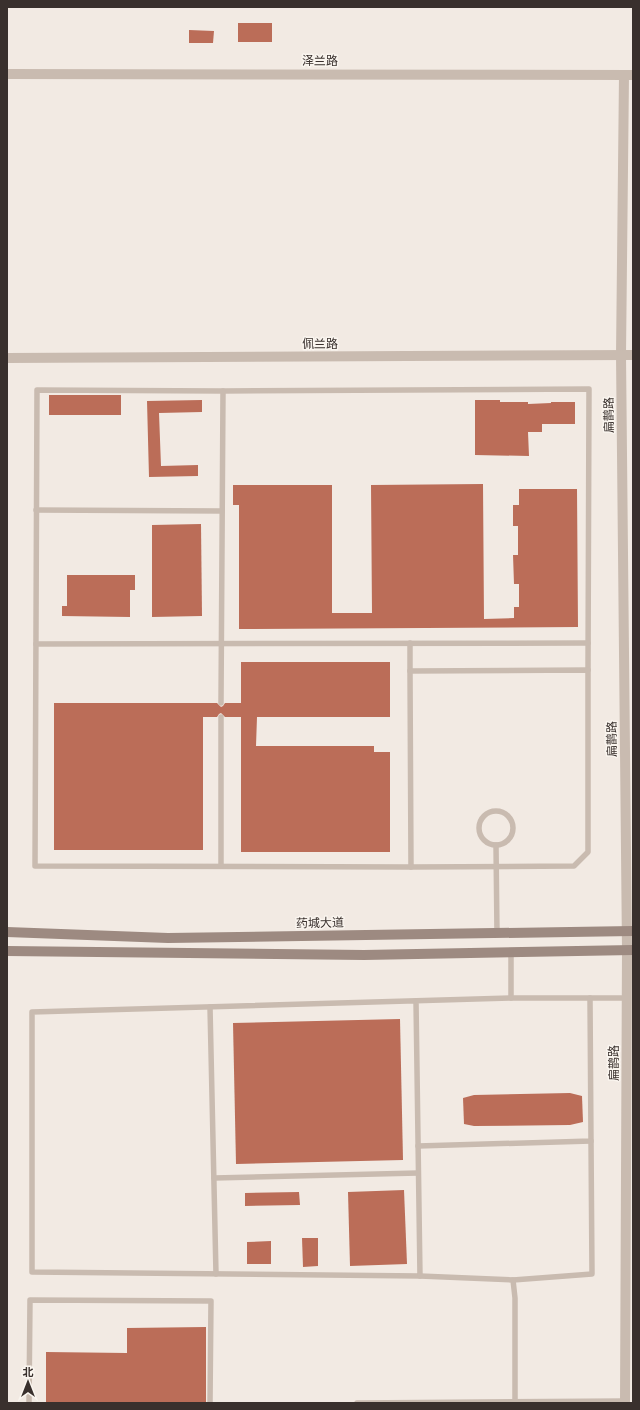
<svg xmlns="http://www.w3.org/2000/svg" width="640" height="1410" viewBox="0 0 640 1410" font-family="'Open Sans','Noto Sans SC',sans-serif">
	<style>
		.building { fill: #bb6d58 }
		.lines { fill: none; stroke-linecap: round; stroke-linejoin: round }
		.service { stroke: #c9bbb0; stroke-width: 5.5 }
		.minor { stroke: #c9bbb0; stroke-width: 10 }
		.tertiary { stroke: #c9bbb0; stroke-width: 10 }
		.secondary { stroke: #9d8a81; stroke-width: 10 }
		.labels { text-anchor: middle; stroke-width: 3; stroke-linejoin: round; paint-order: stroke }
		.street-label { font-size: 12px; fill: #39302d; stroke: #faf5ef }
	</style>
	<rect width="100%" height="100%" fill="#f2eae3"/>
	<g class="building">
		<rect x="238" y="23" width="34" height="19"/>
		<path d="M189 30 214 31 213 43H189Z"/>
		<rect x="49" y="395" width="72" height="20"/>
		<path d="M202 400V412L159 413 161 466 198 465V476L149 477 147 401Z"/>
		<path d="M475 400H500V402H528V404L551 403V402H575V424H542V432H528L529 456 475 455Z"/>
		<path d="M483 484 484 619 514 618V607H519V584H514L513 555H518V526H513V505H519V489H577L578 627 239 629V505H233V485H332V613H372L371 485Z"/>
		<path d="M201 524 202 616 152 617V525Z"/>
		<path d="M67 575H135V590H130V617L62 616V606H67Z"/>
		<path d="M241 662H390V717H257L256 746H374V752H390V852H241V717H225L221 713 219 714 217 717H203V850H54V703H217L221 707 223 706 225 703H241Z"/>
		<path d="M400 1019 403 1160 236 1164 233 1023Z"/>
		<path d="M570 1093 582 1096 583 1122 570 1125 474 1126 464 1124 463 1098 474 1095Z"/>
		<path d="M404 1190 407 1264 350 1266 348 1192Z"/>
		<path d="M299 1192 300 1205 245 1206V1193Z"/>
		<path d="M302 1238H318V1266L303 1267Z"/>
		<path d="M271 1241V1264H247V1242Z"/>
		<path d="M206 1327V1403H46V1352L127 1353V1328Z"/>
	</g>
	<g class="lines">
		<g class="service">
			<path d="M223 391 589 389 588 670"/>
			<path d="M36 510 222 511"/>
			<path d="M410 643V671"/>
			<path d="M36 644 588 643"/>
			<path d="M588 670V852L574 866 411 867 410 671Z"/>
			<path d="M221 703 223 391 37 390 35 866 411 867"/>
			<circle cx="496" cy="828" r="17"/>
			<path d="M496 845 497 934"/>
			<path d="M221 866V717"/>
			<path d="M511 952V998H627"/>
			<path d="M416 1001 420 1276 32 1272V1012L511 998"/>
			<path d="M210 1007 216 1274"/>
			<path d="M418 1146 591 1141 590 998"/>
			<path d="M214 1178 418 1173"/>
			<path d="M420 1276 513 1280 592 1274 591 1141"/>
			<path d="M513 1280 515 1298V1403"/>
			<path d="M29 1403 30 1300 211 1301 210 1403"/>
			<path d="M357 1403 625 1401"/>
		</g>
		<g class="minor">
			<path d="M624 75 621 355 627 950 625 1403"/>
			<path d="M7 358 633 355"/>
		</g>
		<path class="tertiary" d="M7 74 633 75"/>
		<g class="secondary">
			<path d="M7 932 168 938 633 931"/>
			<path d="M7 951 364 955 633 950"/>
		</g>
	</g>
	<g class="labels">
		<g class="street-label">
			<text x="320" y="65">泽兰路</text>
			<text x="320" y="348">佩兰路</text>
			<text transform="translate(609 415) rotate(-91)" y="4">扁鹊路</text>
			<text transform="translate(612 739) rotate(-91)" y="4">扁鹊路</text>
			<text transform="translate(320 923) rotate(-1)" y="4">药城大道</text>
			<text transform="translate(614 1063) rotate(-90)" y="4">扁鹊路</text>
		</g>
	</g>
	<rect width="640" height="1410" fill="none" stroke="#39302d" stroke-width="16"/>
	<g transform="translate(28 1382)" stroke="#faf5ef" stroke-width="3" paint-order="stroke">
	<path d="M0-3L7 15L0 10L-7 15Z" fill="#39302d"/>
	<text y="-6" font-size="11" font-weight="bold" text-anchor="middle" fill="#39302d">北</text>
	</g>
</svg>
